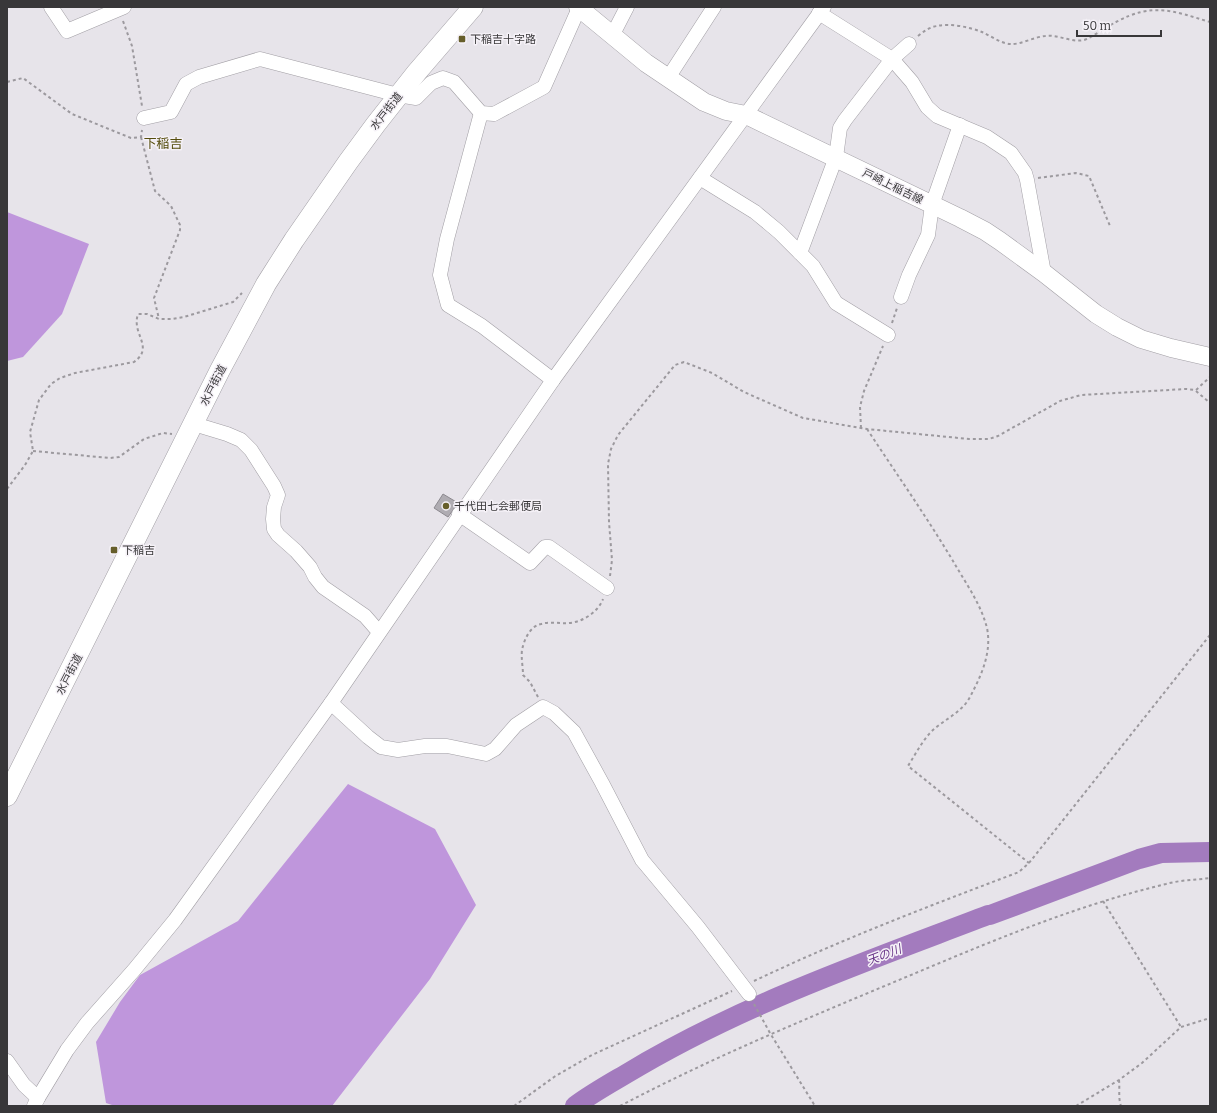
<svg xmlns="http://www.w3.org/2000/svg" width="1217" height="1113" viewBox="0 0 1217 1113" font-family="Bitter,'Noto Sans JP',serif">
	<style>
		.forest { fill: #bf96dc }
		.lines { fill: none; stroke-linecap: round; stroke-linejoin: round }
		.river { stroke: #a37bbe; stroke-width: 20 }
		.building { fill: #afacb2; stroke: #8c898f }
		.minor-casing { stroke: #a29fa5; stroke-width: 15 }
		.major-casing { stroke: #a29fa5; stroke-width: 19 }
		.highway-casing { stroke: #a29fa5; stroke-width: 21 }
		.path { stroke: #9c999e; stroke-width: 2; stroke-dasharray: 3 3; stroke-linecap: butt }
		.minor { stroke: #fff; stroke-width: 14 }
		.major { stroke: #fff; stroke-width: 18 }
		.highway { stroke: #fff; stroke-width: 20 }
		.poi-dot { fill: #665e2a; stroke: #f5f1f7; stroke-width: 1.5 }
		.labels { text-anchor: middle; stroke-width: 3; stroke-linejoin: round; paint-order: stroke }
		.poi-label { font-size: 11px; fill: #383739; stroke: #f5f1f7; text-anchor: start }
		.street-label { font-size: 11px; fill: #383739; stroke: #f5f1f7 }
		.water-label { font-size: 12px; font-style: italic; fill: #6a3789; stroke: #f5f1f7 }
		.quarter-label { font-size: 13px; fill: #554d0d; stroke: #f5f1f7 }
	</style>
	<rect width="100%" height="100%" fill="#e7e4ea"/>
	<g class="forest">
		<path d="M7 212 89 244 62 314 23 357 7 361Z"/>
		<path d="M348 784 435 829 476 905 430 979 332 1106H115L106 1103 96 1042 120 1002 140 975 238 921Z"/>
	</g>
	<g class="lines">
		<path class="river" d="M575 1106C591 1094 609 1084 626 1074 740 1005 865 962 988 915H990L1139 859 1161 853 1210 852"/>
	</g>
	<path class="building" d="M443 494 458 503 448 517 434 508Z"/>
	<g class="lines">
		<defs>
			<g id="minor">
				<path d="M51 7 67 31 124 7"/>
				<path d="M819 13 892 59 912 82 927 107 937 116 987 137 1011 153 1025 173 1027 180 1044 273"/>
				<path d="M612 36 627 7"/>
				<path d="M668 78 714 7"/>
				<path d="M481 113 447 239 440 275 448 305 482 326 553 380"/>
				<path d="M144 118 171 112 186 84 199 77 260 59 398 95 416 98 431 83 443 78 454 82 481 113 494 114 544 87 579 8"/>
				<path d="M700 178 755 212 779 232 813 266 836 303 888 335"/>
				<path d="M800 253 836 157 840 128 845 120 892 59 909 44"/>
				<path d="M901 297 909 275 928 235 932 205 960 125"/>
				<path d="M194 424 227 434 241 440 251 450 274 486 278 495 274 507 273 519 274 529 278 535 296 551 310 567 315 577 323 587 365 616 379 632"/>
				<path d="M459 514 530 563 545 547H549L607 588"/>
				<path d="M331 703 368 737 381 747 398 750 425 746H447L486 754 495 749 516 725 543 707 554 713 574 732 602 783 642 860 698 927 749 994"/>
				<path d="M7 1061 24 1085 38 1098"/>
				<path d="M34 1106 38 1098 67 1050 87 1023 134 970 175 920 331 703 553 380 824 7"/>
			</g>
			<path id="major" d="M578 7 646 63 704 102 726 111 746 115 960 218 985 231 1000 241 1044 273 1096 314 1117 327 1141 339 1171 348 1210 357"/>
			<path id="highway" d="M7 796 220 370 266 284 294 240 348 162 376 124 417 72 473 7"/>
		</defs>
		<use href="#minor" class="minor-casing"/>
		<use href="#major" class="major-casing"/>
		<use href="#highway" class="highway-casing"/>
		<g class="path">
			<path d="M123 21 132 46 142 106"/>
			<path d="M918 36C924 31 930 27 937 26 950 23 969 27 982 32 991 36 1000 43 1010 44 1020 45 1034 37 1045 36 1058 34 1071 43 1084 40 1091 38 1108 26 1116 22 1153 2 1173 11 1210 22"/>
			<path d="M7 82 23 78 72 114 131 138 141 137 142 130"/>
			<path d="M141 137 155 191 171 206 180 225V230L154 298 159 319"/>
			<path d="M1038 178 1076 173 1089 176 1110 226"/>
			<path d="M892 323 897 308"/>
			<path d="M1196 391 1210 403"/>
			<path d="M861 428 860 407 864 391 883 346"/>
			<path d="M867 429C896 473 926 516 953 561 965 582 981 604 987 628 992 653 981 676 970 697 961 714 942 720 930 733 921 743 915 755 908 766L1029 863"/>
			<path d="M33 451 110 458 119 457 144 439 163 433 172 434"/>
			<path d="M7 489 25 465 33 451 30 432 39 400 51 384 60 378 75 373 134 362C155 347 131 334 138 314H147L159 319H172L184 317 233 302 242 293"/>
			<path d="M610 576 612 560 609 522 608 464 611 449 618 435 675 365 684 362 712 373 744 392 803 418 867 429 969 439H989L998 436 1060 401 1081 395 1186 389 1196 390 1210 377"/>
			<path d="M538 697 530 682 523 675C523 667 521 658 522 650 524 640 530 626 541 624 550 621 560 624 569 623 583 622 598 612 603 599"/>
			<path d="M1103 901 1181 1027"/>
			<path d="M754 981C840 940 929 906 1019 872L1029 863 1210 635"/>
			<path d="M754 1004 770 1033 815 1106"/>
			<path d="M1119 1080C1120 1088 1118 1098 1121 1106"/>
			<path d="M514 1106 554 1077 592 1055 732 991"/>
			<path d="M620 1106C715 1056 813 1016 911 975 994 940 1078 905 1166 884 1180 880 1195 880 1210 878"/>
			<path d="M1076 1106 1119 1080 1142 1063 1181 1027 1210 1018"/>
		</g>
		<use href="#minor" class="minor"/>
		<use href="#major" class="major"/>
		<use href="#highway" class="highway"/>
	</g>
	<g class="poi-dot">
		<rect x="458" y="35" width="8" height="8" rx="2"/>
		<circle cx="446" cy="506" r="4"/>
		<rect x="110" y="546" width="8" height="8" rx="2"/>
	</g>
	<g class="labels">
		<g class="poi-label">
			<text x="470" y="43">下稲吉十字路</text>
			<text x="454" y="510">千代田七会郵便局</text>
			<text x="122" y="554">下稲吉</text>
		</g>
		<g class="street-label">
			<text transform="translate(386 111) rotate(-52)" y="4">水戸街道</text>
			<text transform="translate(893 186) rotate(26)" y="4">戸崎上稲吉線</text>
			<text transform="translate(213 385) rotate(-63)" y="4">水戸街道</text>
			<text transform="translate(69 674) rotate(-63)" y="4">水戸街道</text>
		</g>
		<g class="water-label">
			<text transform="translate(884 955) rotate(-21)" y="4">天の川</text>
		</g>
		<g class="quarter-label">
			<text x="163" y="148">下稲吉</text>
		</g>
	</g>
	<rect width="1217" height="1113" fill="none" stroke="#383739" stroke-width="16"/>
	<path d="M1077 30v6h84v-6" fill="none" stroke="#383739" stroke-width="2"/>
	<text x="1083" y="30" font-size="12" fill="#383739" stroke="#f5f1f7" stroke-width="3" paint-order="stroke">50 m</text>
</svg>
